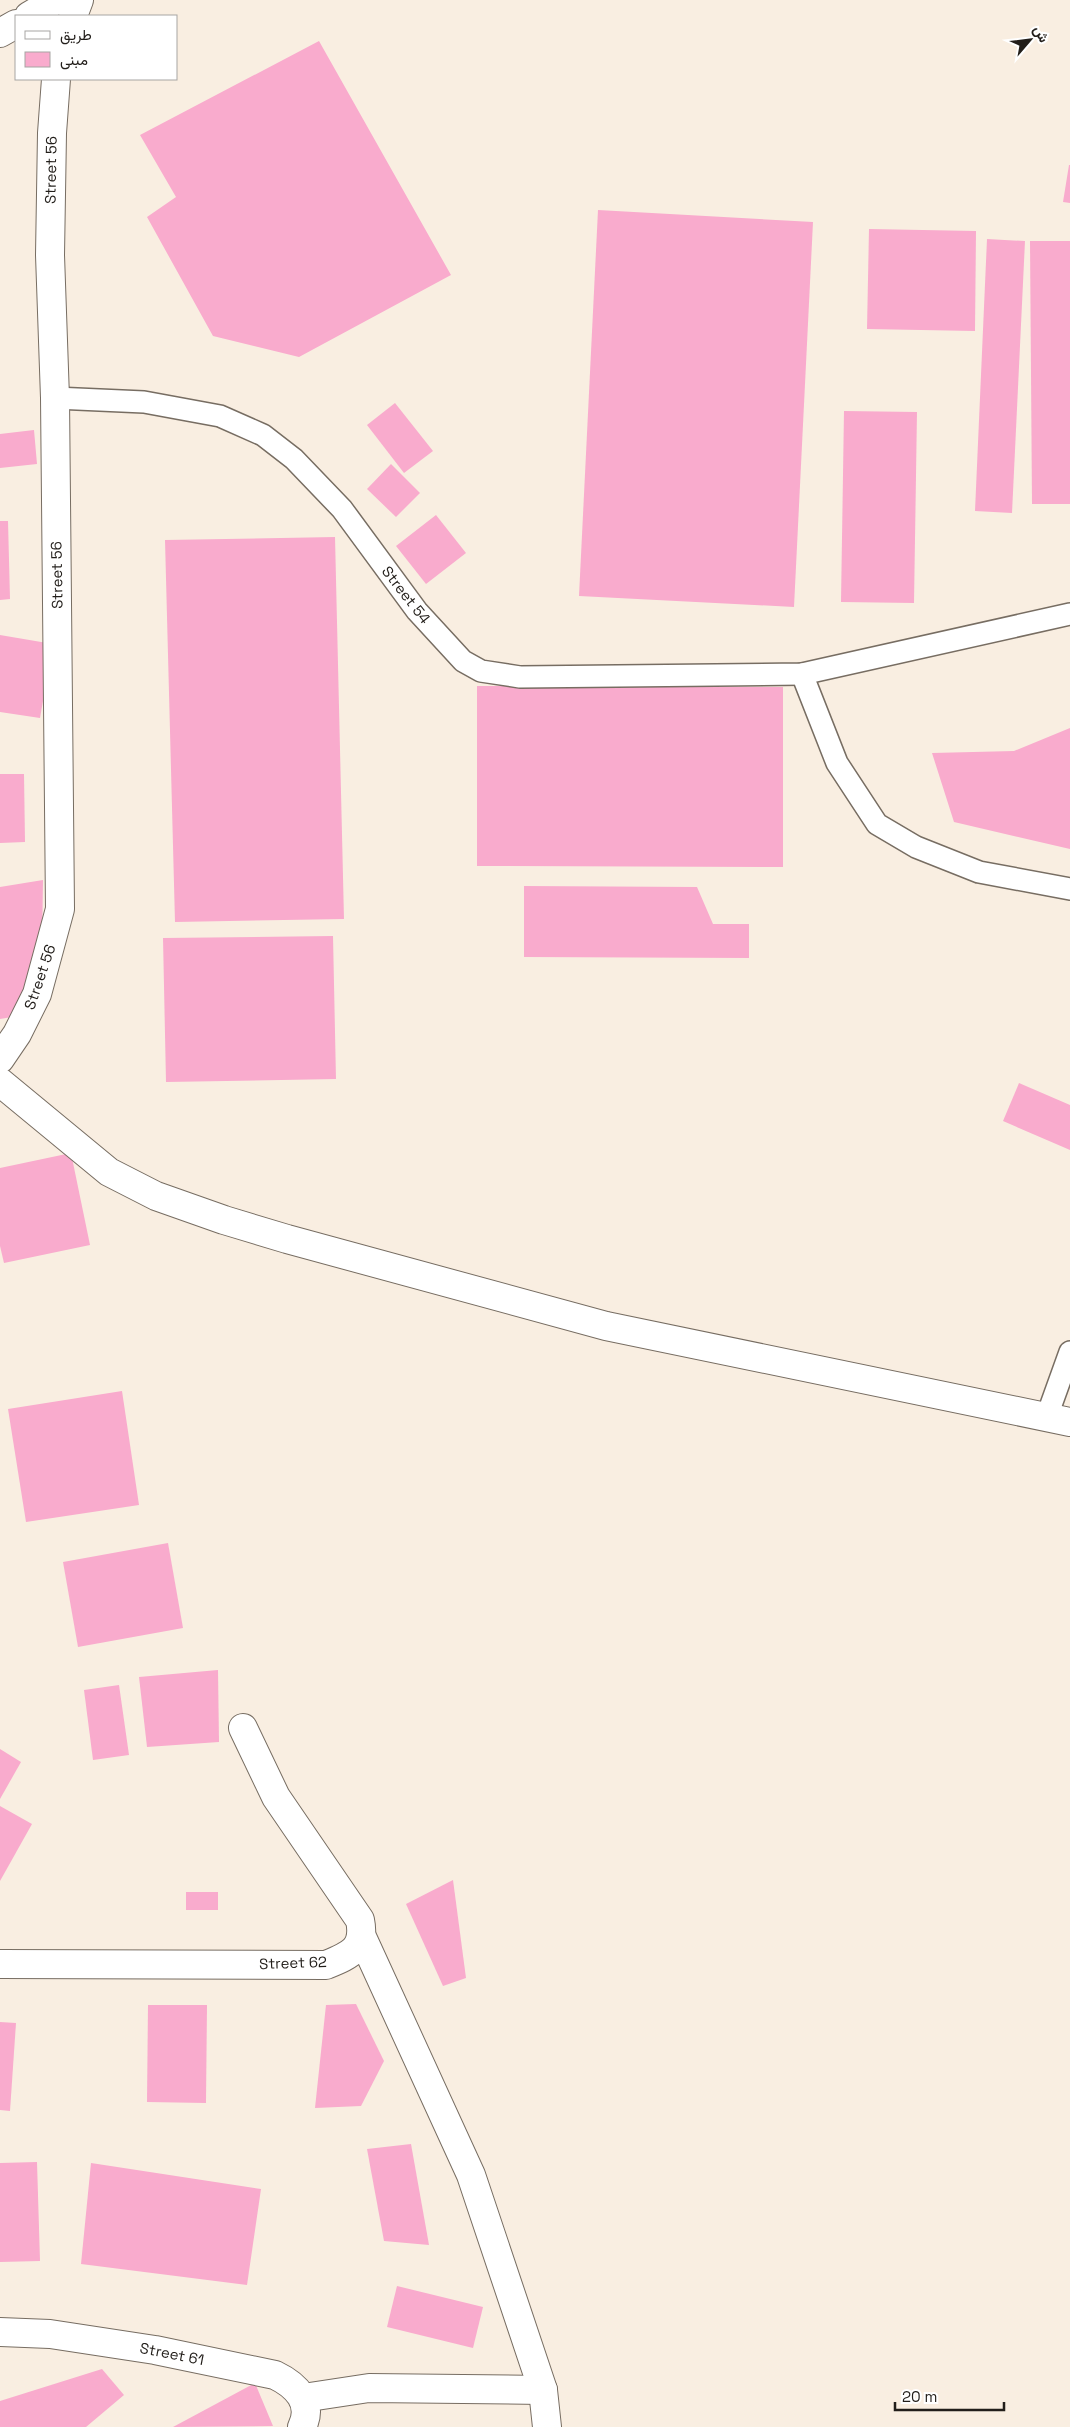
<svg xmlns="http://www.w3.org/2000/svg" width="1070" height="2427" viewBox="0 0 1070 2427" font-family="'Space Grotesk',Vazirmatn,sans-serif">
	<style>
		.building { fill: #f9abcd }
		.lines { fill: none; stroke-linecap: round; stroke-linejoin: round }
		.lane-casing { stroke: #776d62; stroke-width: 24 }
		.street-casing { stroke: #776d62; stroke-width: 30 }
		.lane { stroke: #fff; stroke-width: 21 }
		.street { stroke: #fff; stroke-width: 28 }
		.labels { text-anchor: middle; stroke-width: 4; stroke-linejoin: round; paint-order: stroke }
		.street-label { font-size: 15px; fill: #221e1a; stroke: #fff }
	</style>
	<rect width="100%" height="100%" fill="#f9eee1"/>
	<g class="building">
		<path d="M319 41 451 275 299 357 213 336 147 217 176 197 140 135Z"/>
		<path d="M1069 165H1070V203L1063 202Z"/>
		<path d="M598 210 813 222 794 607 579 596Z"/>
		<path d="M869 229 976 231 975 331 867 329Z"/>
		<path d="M987 239 1025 241 1012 513 975 511Z"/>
		<path d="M1030 241H1070V504H1032Z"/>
		<path d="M395 403 433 451 404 473 367 425Z"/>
		<path d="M844 411 917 412 914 603 841 602Z"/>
		<path d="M34 430 37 464 0 468V434Z"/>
		<path d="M391 464 420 493 396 517 367 489Z"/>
		<path d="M436 515 466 553 426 584 396 546Z"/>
		<path d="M0 521H8L10 599 0 600Z"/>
		<path d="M335 537 344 919 175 922 165 540Z"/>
		<path d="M0 635 53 644 40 718 0 712Z"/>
		<path d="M477 686 783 687V867L477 866Z"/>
		<path d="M1070 728V849L954 822 932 753 1014 751Z"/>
		<path d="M0 774H24L25 842 0 843Z"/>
		<path d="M43 880 42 947 18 1016 0 1019V887Z"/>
		<path d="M524 886 697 887 713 924H749V958L524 957Z"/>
		<path d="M333 936 336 1079 166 1082 163 938Z"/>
		<path d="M1019 1083 1070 1105V1150L1003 1121Z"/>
		<path d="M71 1153 90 1245 4 1263 0 1246V1168Z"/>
		<path d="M122 1391 139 1505 26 1522 8 1409Z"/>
		<path d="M168 1543 183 1628 78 1647 63 1562Z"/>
		<path d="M218 1670 219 1742 147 1747 139 1677Z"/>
		<path d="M119 1685 129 1755 93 1760 84 1690Z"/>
		<path d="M0 1749 21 1762 0 1799Z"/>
		<path d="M0 1806 32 1824 0 1881Z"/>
		<path d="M453 1880 466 1978 443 1986 406 1904Z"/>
		<rect x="186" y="1892" width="32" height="18"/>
		<path d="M356 2004 384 2061 361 2106 315 2108 326 2005Z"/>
		<path d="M148 2005H207L206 2103 147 2102Z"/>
		<path d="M0 2022 16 2023 10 2111 0 2110Z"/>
		<path d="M411 2144 429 2245 384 2241 367 2149Z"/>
		<path d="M37 2162 40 2261 0 2262V2163Z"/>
		<path d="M91 2163 261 2189 247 2285 81 2264Z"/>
		<path d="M397 2286 483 2307 473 2348 387 2327Z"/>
		<path d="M102 2369 124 2395 86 2427H0V2401Z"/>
		<path d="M255 2383 273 2426 173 2427Z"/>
	</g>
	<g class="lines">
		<defs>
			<g id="lane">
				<path d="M55 398 144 402 220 416 263 435 294 459 342 509 417 611 463 661 481 671 520 677 802 674 1070 614"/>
				<path d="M802 674 837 763 877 824 916 847 979 872 1070 889"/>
				<path d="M1047 1416 1070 1352"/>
			</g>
			<g id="street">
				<path d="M29 16 56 0"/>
				<path d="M73 16 79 0"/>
				<path d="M0 33 16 24"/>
				<path d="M0 1059 17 1034 37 994 60 909 55 398 50 255 52 133 56 79"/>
				<path d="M0 1082 109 1172 156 1196 224 1220 287 1239 606 1326 1070 1422"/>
				<path d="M362 1937 471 2175 543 2390 547 2427"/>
				<path d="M0 1964 326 1965C350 1955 366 1949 360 1920L276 1797 243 1728"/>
				<path d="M0 2332 50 2334 155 2350 275 2375C296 2385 314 2403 302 2427"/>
				<path d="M303 2398 369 2388 543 2390"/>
			</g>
		</defs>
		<use href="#lane" class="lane-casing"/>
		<use href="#street" class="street-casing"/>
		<use href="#lane" class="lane"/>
		<use href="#street" class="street"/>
	</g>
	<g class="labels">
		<g class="street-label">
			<text transform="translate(51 170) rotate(-89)" y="5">Street 56</text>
			<text transform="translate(57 575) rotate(-91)" y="5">Street 56</text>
			<text transform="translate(406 595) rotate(52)" y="5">Street 54</text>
			<text transform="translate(40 977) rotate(-71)" y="5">Street 56</text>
			<text transform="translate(293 1963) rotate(-2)" y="5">Street 62</text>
			<text transform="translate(172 2354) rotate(11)" y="5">Street 61</text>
		</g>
	</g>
	<rect x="15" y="15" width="162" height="65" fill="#ffffff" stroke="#a7a5a3"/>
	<rect x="25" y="31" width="25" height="8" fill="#ffffff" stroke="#a7a5a3"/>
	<text x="60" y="40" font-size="15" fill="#221e1a">طريق</text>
	<rect x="25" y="52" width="25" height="15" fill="#f9abcd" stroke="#a7a5a3"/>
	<text x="60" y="65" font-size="15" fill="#221e1a">مبنى</text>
	<g transform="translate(1030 40) rotate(62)" stroke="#ffffff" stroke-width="4" paint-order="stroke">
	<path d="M0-4L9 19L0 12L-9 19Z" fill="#221e1a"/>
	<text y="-8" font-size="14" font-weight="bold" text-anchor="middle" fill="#221e1a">ش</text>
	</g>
	<path d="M895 2402v8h109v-8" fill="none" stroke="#221e1a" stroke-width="2.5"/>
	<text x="902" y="2402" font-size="15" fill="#221e1a" stroke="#ffffff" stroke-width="4" paint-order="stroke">20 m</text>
</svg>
